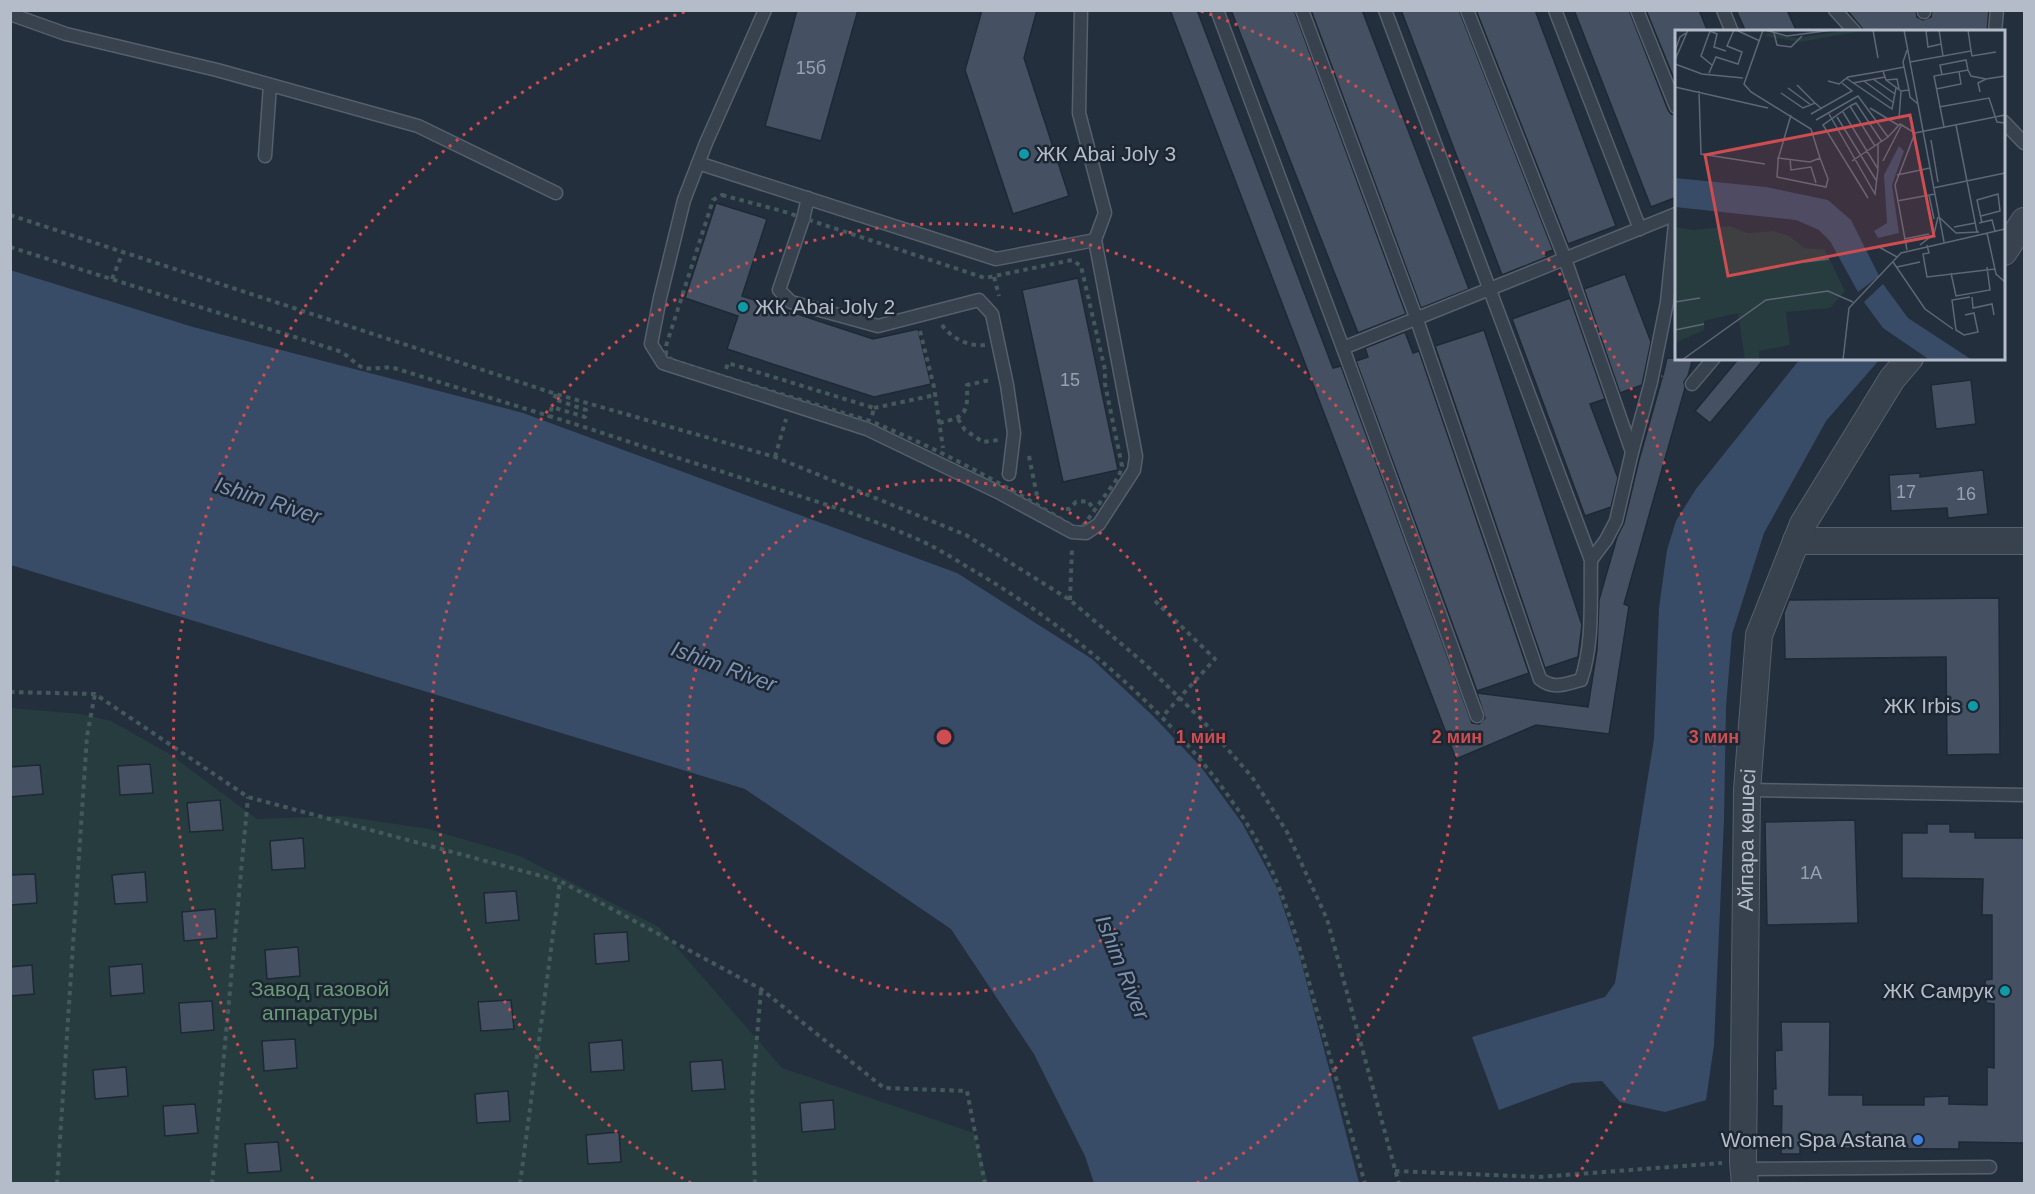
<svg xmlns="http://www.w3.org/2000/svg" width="2035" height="1194" viewBox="0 0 2035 1194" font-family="Helvetica,sans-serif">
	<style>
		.green { fill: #263c3f }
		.water { fill: #394c67 }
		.building { fill: #455162; stroke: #1f2835; stroke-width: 1.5 }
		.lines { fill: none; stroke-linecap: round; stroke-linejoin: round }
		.lane-casing { stroke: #565f6c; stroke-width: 15 }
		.street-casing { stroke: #565f6c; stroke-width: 28 }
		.path { stroke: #44595c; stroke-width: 4; stroke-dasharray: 4.5 4.5; stroke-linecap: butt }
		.lane { stroke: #38414e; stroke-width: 12 }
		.street { stroke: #38414e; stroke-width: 26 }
		.ring { fill: none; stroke: #ce4d50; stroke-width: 3; stroke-dasharray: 3 6 }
		.culture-dot { fill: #0f9aa8; stroke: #1d2633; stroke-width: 2 }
		.shop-dot { fill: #3f7fe0; stroke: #1d2633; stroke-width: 2 }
		.labels { text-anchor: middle; stroke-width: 5; stroke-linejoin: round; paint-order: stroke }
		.number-label { font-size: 18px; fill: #98a1af }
		.poi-label { font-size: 21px; fill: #b4bcc9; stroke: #1d2633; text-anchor: end }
		.street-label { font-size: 21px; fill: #b4bcc9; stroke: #1d2633 }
		.park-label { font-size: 21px; fill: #6b9a76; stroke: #1d2633 }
		.water-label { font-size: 22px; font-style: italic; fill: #7c92b1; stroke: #1d2633 }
		.inset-road { fill: none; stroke: #5e6776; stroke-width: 1.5 }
		.view { fill: #ce4d50; fill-opacity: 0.15; stroke: #ce4d50; stroke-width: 3 }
		.inset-edge { fill: none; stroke: #b4bcc9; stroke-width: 3 }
		.centre { fill: #ce4d50; stroke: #1d2633; stroke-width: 3 }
		.ring-label { font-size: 18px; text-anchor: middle; font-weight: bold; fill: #ce4d50; stroke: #1d2633; stroke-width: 5; stroke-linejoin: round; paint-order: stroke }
	</style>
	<rect width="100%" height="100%" fill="#242f3e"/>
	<path class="green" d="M10 708 81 714 111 721 168 753 257 819 342 816 429 829 520 856 659 927 782 1068 974 1133 988 1183H11Z"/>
	<g class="water">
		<path d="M10 270 193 327 523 413 957 573 1092 659 1153 716 1201 767 1242 823 1276 886 1299 954 1359 1183H1094L1085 1156 1034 1054 951 929 745 789 11 565Z"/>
		<path d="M1800 359H1880L1826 421 1764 533 1732 634 1726 706 1724 819 1714 1045 1706 1100 1665 1112 1620 1102 1602 1081 1572 1083 1499 1110 1472 1037 1605 997 1615 983 1654 739 1659 608 1667 550 1676 521 1696 489Z"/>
	</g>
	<g class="building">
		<path d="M797 10H858L821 141 765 126Z"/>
		<path d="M982 10H1037L1024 58 1069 196 1013 214 965 70Z"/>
		<path d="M1170 10H1197L1333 368 1341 366 1472 723 1479 724 1485 718 1477 693 1588 707 1597 650 1599 600 1617 537 1624 523 1639 460 1662 378 1660 379 1661 372 1663 375 1667 358H1693L1688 376 1684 382 1685 388 1624 604 1629 606 1609 734 1536 725 1456 759Z"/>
		<path d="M1231 10H1294L1406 314 1358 333Z"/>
		<path d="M1311 10H1362L1469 289 1421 308Z"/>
		<path d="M1401 10H1459L1553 250 1545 253 1547 257 1502 275Z"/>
		<path d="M1476 10H1535L1616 226 1568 244Z"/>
		<path d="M1574 10H1629L1668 110 1671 114 1677 115V197L1651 207Z"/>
		<path d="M1646 10H1699L1708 32H1677V86Z"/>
		<path d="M1736 10H1787L1797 32H1746Z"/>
		<path d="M1847 10H1916L1917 17 1923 20 1931 17 1932 10H1989L1987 32H1865Z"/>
		<path d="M716 203 767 219 742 296 873 339 918 329 931 384 874 397 727 349 738 316 685 298Z"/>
		<path d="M1625 274 1651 342 1642 385 1620 393 1584 289Z"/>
		<path d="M1078 278 1118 470 1063 482 1022 290Z"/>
		<path d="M1570 298 1605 399 1590 404 1618 478 1611 507 1585 516 1512 319Z"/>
		<path d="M1484 330 1582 625 1578 657 1545 668 1435 346Z"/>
		<path d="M1405 332 1413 353 1419 351 1529 673 1477 691 1356 361 1368 357 1365 348Z"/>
		<path d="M1739 358H1765L1710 423 1695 411Z"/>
		<path d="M1971 380 1976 424 1936 429 1931 385Z"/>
		<path d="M1983 470 1988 514 1948 518 1947 508 1891 511 1889 475 1920 473V477Z"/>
		<path d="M1999 598 2000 754 1947 755 1946 657 1785 659 1784 613 1789 600Z"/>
		<path d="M150 764 153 793 120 795 118 766Z"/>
		<path d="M40 765 43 794 10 797V767Z"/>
		<path d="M220 800 223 830 190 832 187 803Z"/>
		<path d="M1855 820 1858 923 1767 925 1765 822Z"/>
		<path d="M1927 824H1950V832H1975V838H2025V1143L1959 1142V1149L1800 1148V1154H1781L1782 1106H1773V1089H1776L1775 1051 1782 1050 1781 1022H1830L1829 1095H1863V1105H1924V1097L1949 1096V1104L1987 1105V1067L1994 1068V1004L1986 1003 1985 980 1992 979V915H1982L1983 879 1902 878V833H1927Z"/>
		<path d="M303 838 305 868 272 870 270 841Z"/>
		<path d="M145 872 147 902 115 904 112 875Z"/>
		<path d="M35 874 37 903 10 905V875Z"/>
		<path d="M516 891 519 920 486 923 484 893Z"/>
		<path d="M215 909 217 938 184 941 182 912Z"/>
		<path d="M627 932 629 961 596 964 594 934Z"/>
		<path d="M298 947 300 976 267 979 265 950Z"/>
		<path d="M142 964 144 993 111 996 109 967Z"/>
		<path d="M32 965 34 994 10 996V967Z"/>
		<path d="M511 1000 514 1029 481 1031 478 1002Z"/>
		<path d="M212 1001 214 1030 181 1033 179 1003Z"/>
		<path d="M295 1039 297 1068 264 1071 262 1041Z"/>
		<path d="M622 1040 624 1070 591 1072 589 1043Z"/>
		<path d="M722 1060 725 1089 692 1091 690 1062Z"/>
		<path d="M126 1067 128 1096 95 1099 93 1070Z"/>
		<path d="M508 1091 510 1121 477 1123 475 1094Z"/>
		<path d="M833 1100 835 1129 802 1132 800 1103Z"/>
		<path d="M195 1104 198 1133 165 1136 163 1106Z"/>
		<path d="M619 1132 621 1162 588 1164 586 1135Z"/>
		<path d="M278 1142 281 1171 248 1173 245 1144Z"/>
	</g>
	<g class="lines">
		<defs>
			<g id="lane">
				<path d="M1081 10 1079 113 1105 213 1095 240"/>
				<path d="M1217 10 1343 348 1477 716"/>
				<path d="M1302 10 1417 320 1540 679C1554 690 1565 684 1581 680 1594 642 1590 599 1591 560L1385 10"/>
				<path d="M1467 10 1565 259 1632 452 1616 521 1606 540 1591 560"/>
				<path d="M1555 10 1640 229"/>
				<path d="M1637 10 1676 107"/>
				<path d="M1723 10 1732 32"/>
				<path d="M1835 10 1855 32"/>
				<path d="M1924 12V10"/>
				<path d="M10 14 66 34 217 70 418 126 556 193"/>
				<path d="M1995 32 1997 10"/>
				<path d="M2004 122 2024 143"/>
				<path d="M265 156 270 85"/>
				<path d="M698 163 996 259 1095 240 1136 456 1134 470 1099 524 1086 533 1072 532 998 492 867 429 663 363 651 344 660 298 684 200 706 143 765 10"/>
				<path d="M808 198 803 219 779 290 791 302 878 326 979 300 992 314 1007 385 1014 433 1009 474"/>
				<path d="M1343 348 1676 214"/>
				<path d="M1692 384 1714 358"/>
				<path d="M1632 452 1651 382 1667 302 1676 214"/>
				<path d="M1747 790 2024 795"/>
				<path d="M1744 1169 1990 1167"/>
			</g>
			<g id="street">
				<path d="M2004 252 2024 221"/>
				<path d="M1796 541H2024"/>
				<path id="s1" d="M1745 1184 1743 1162 1747 790 1759 635 1803 524 1892 379 1910 358"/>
			</g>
		</defs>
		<use href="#lane" class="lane-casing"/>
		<use href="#street" class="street-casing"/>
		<g class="path">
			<path d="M722 195 782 211 985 278 1072 260 1081 266 1105 370V384L1122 466 1119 476 1084 525 1076 528C1010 488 942 450 870 421L676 362 666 356V346L713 200Z"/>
			<path d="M10 215 556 394 775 457 966 535 1070 600 1145 664 1202 720 1252 777 1287 832 1327 919 1399 1184"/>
			<path d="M10 247 339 351C349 355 355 365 364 368 374 370 384 366 394 368L549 416"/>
			<path d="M994 277 999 296"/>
			<path d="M112 279 123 252"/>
			<path d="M942 325C951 338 969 347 985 345"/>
			<path d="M920 331 934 387 943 448"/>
			<path d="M726 369 728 363 874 408 872 416"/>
			<path d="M556 394 554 399 586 410 585 417 552 407 549 416C605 433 660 453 717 470 784 492 852 510 917 539 938 548 957 561 976 572 1079 633 1190 728 1252 832 1284 886 1300 948 1316 1008 1333 1066 1349 1125 1365 1184"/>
			<path d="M874 408 935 395"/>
			<path d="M958 419 965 430 983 442 998 440"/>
			<path d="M939 423C966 417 968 413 967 385L990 380"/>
			<path d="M1029 456 1037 496"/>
			<path d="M775 457 786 419"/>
			<path d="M1066 509H1069L1076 502 1088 501 1092 507"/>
			<path d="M1070 600 1072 548"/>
			<path d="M1155 601 1215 659 1162 717"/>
			<path d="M10 692 95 694 248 797 560 881 761 989 884 1088 967 1091 985 1184"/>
			<path d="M1395 1171 1539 1177 1722 1163"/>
			<path d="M57 1184 87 736 95 694"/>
			<path d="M212 1184 248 797"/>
			<path d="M520 1184 560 881"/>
			<path d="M755 1184 752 1095 761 990"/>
		</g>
		<use href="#lane" class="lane"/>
		<use href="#street" class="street"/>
	</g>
	<g class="ring">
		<circle cx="944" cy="737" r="257"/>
		<path d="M691 1183A513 513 0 1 1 1197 1183"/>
		<path d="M313 1179A770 770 0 0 1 687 11M1201 11A770 770 0 0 1 1575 1179"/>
	</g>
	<g class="culture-dot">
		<circle cx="1024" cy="154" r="6"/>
		<circle cx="743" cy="307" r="6"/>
		<circle cx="1973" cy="706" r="6"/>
		<circle cx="2005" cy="991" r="6"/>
	</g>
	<circle class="shop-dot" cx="1918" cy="1140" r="6"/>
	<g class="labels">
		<g class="number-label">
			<text x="811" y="74">15б</text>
			<text x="1070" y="386">15</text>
			<text x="1906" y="498">17</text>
			<text x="1966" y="500">16</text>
			<text x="1811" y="879">1А</text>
		</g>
		<g class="poi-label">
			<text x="1036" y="161" text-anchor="start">ЖК Abai Joly 3</text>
			<text x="755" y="314" text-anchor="start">ЖК Abai Joly 2</text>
			<text x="1961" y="713">ЖК Irbis</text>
			<text x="1993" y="998">ЖК Самрук</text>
			<text x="1906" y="1147">Women Spa Astana</text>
		</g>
		<g class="street-label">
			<text dy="7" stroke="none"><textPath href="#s1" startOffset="344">Айпара көшесі</textPath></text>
		</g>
		<g class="park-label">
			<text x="320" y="996">Завод газовой<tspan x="320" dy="24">аппаратуры</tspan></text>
		</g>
		<g class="water-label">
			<text transform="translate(268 500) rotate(18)" y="8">Ishim River</text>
			<text transform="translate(724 666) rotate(20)" y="8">Ishim River</text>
			<text transform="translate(1123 967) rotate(68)" y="8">Ishim River</text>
		</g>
	</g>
	<g transform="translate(1675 30)">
		<rect width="330" height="330" fill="#242f3e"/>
		<path d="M172 0H192L125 12 89 6 93 3 123 8ZM55 196 72 203 99 201 114 206 130 218 150 220 170 261 155 278 111 282 115 315 84 321V328L70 330 63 283 29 291V300L0 313V197L18 200Z" fill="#263c3f"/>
		<path d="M224 116 229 121 217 155 224 203 203 208 199 201 212 193 209 145ZM0 148 91 157 153 170 176 190 204 246 183 262 155 211 144 200 121 190 0 177ZM208 254 233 288 297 330H255L208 298 189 272Z" fill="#394c67"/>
		<path class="inset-road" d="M61 0 85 11M88 0 69 54 76 62 136 99 145 128M90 0 112 6 158 0M198 0 203 28M229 0 269 212M255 0 251 1 253 17 266 14M264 0 268 26M99 3 102 15 116 17 127 6M232 20 228 32 234 60M296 20 297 26 321 22M0 21 5 7 11 3M0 30 13 0M235 32 296 21 293 0M0 34 27 44 68 48M37 35 26 26 35 1 42 4 39 17 51 21M229 37 208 41 211 50 226 61 234 60 235 67 243 74M34 43 41 27 63 34 67 22 52 16 59 0M267 45 265 35 291 30 293 40M171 48 217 79 221 58M198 49 220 64M211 50 222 49 224 59M153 51 164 54 173 47 208 41M189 51 219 73M178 53 210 47M122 55 140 73M0 57 93 78M113 58 136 75M261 59 286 54 284 42M24 61 26 124 90 134M305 62 303 53 311 49M106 63 128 78 140 73 147 79M175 76 181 73 207 112M264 77 314 68 322 92 330 93M195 78 223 95M136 84 177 61 167 53M154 84 200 164 203 139 168 82M162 87 201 150M224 89 226 61M141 90 183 66 213 107M281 95 302 202M269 97 259 46 293 40 296 46 311 49 330 46M256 110 263 152M203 114V138M103 128 135 132 145 128 153 149 151 157 102 147 103 132V128L104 126 116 85M115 129 116 140 136 137 141 153M177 131 213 107 225 94 240 103M208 131 227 94M222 145 255 138M258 158 330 143M254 165 259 189M193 168 148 95 175 76 200 116M222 171 260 164M306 186 325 181 323 164 302 170 307 193M265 188 281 203 304 202M304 193 317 190 320 201M279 197 300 193M312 203 321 244 330 252M229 209 254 204M245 215 259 204 263 187M252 215 254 223 248 224 252 247 320 239M204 217 222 227M232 220 220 155 240 103 330 85M130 232 154 229M218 232 250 279 278 299M222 237 245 232M276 243 281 266 315 260 312 237M297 267 298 278 317 274 319 285M0 272 25 268M290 285 299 283 303 302 289 305 281 300 277 270 295 267M0 300 29 294M7 330 91 270 153 261 178 272M168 330 174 278 226 223 330 199"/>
		<path class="view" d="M235 85 259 206 53 246 30 125Z"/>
		<rect width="330" height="330" class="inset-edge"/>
	</g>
	<circle cx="944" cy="737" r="9" class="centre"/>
	<g class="ring-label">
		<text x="1201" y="743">1 мин</text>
		<text x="1457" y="743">2 мин</text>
		<text x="1714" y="743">3 мин</text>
	</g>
	<rect width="2035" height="1194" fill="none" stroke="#b4bcc9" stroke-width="24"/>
</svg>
